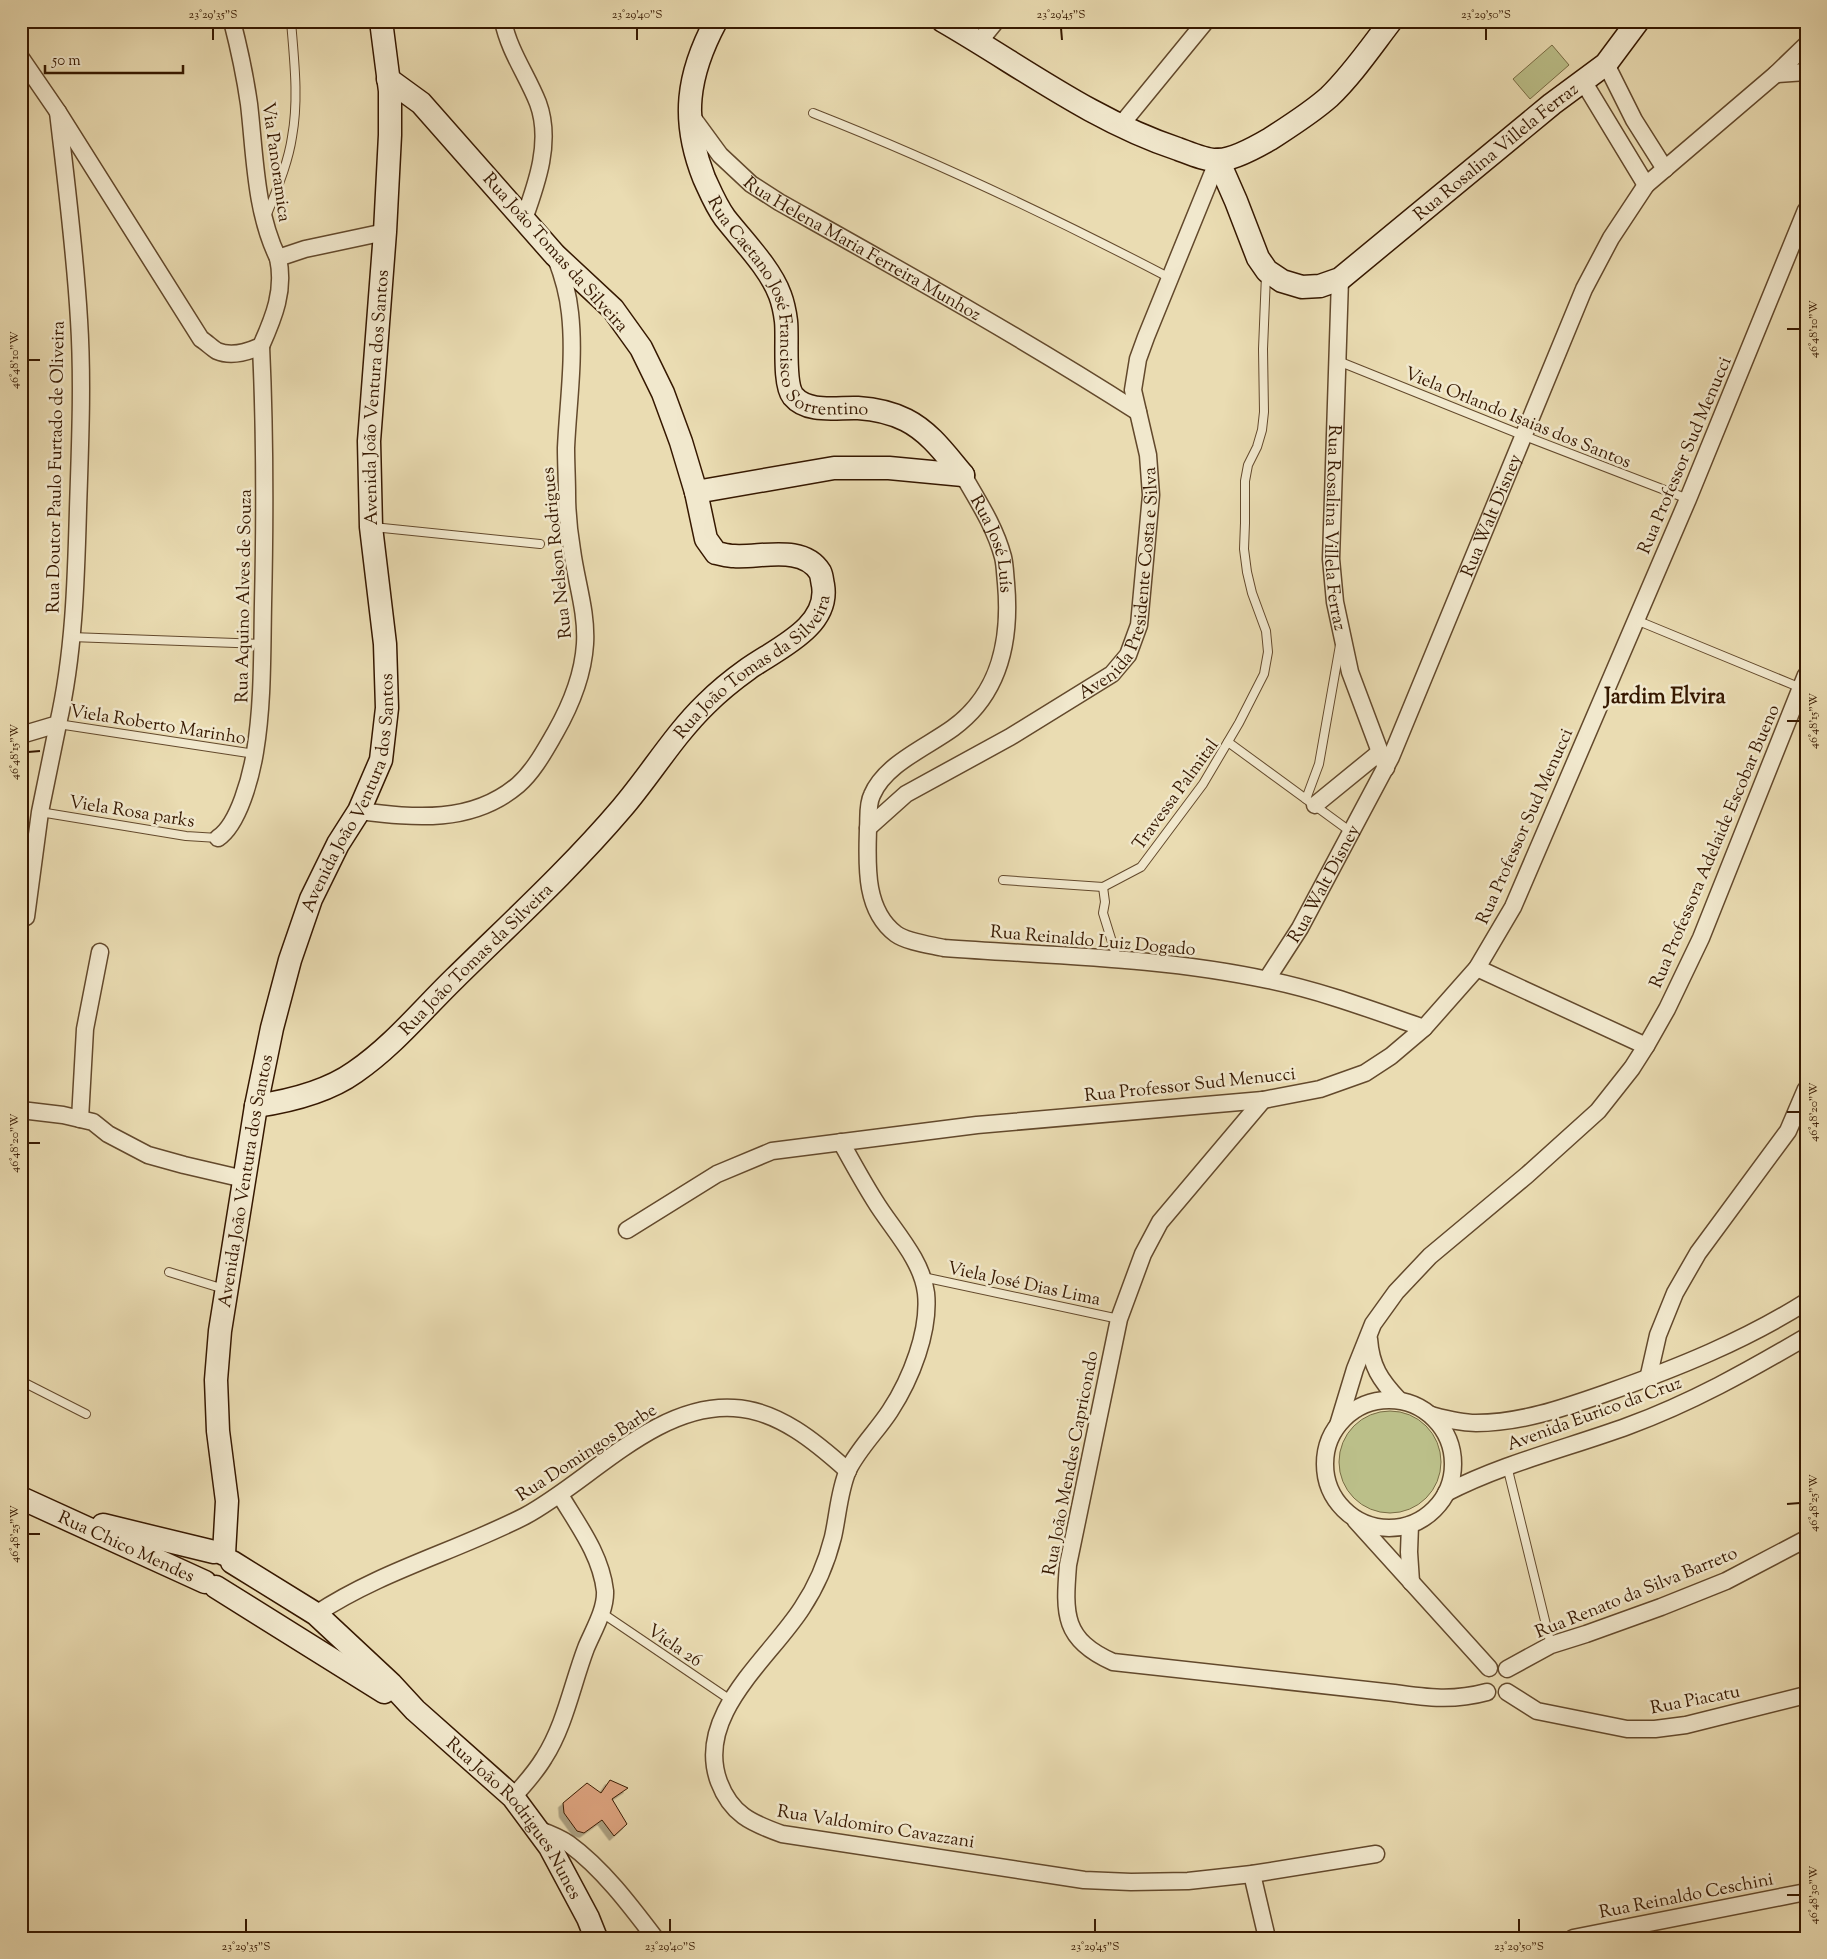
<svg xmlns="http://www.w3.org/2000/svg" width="1827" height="1959" viewBox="0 0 1827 1959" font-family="'Sorts Mill Goudy',serif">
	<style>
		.green { fill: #bbbf89; stroke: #786c44 }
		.building { fill: #e1a682; stroke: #361800; filter: url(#shadow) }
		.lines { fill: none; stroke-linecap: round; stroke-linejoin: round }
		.lane-casing { stroke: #63492c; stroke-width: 10 }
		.street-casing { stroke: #63492c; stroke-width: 19 }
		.secondary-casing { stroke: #361800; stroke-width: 25 }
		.lane { stroke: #f1e8cd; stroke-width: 8 }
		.street { stroke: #f1e8cd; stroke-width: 16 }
		.secondary { stroke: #f1e8cd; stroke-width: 22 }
		.ticks { fill: none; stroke: #361800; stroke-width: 2 }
		.labels { text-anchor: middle; stroke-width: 5; stroke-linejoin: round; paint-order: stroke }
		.street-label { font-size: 18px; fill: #361800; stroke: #f1e8cd }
		.district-label { font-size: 22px; font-weight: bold; fill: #361800; stroke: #f1e8cd }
		.neatline { fill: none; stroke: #361800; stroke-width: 2 }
		.ticks-label { font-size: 12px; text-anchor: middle; fill: #361800 }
	</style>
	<defs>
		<filter id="shadow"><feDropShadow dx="-4.5" dy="4.5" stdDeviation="0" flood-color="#0004"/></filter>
	</defs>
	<rect width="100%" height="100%" fill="#eadcb2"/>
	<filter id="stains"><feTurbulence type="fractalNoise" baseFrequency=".004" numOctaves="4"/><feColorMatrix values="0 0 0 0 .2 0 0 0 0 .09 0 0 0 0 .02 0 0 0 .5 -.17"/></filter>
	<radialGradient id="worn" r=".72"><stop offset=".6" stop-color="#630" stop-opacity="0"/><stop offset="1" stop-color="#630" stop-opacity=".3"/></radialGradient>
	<g class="green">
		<path d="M1552 45 1569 65 1530 99 1513 79Z"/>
		<circle cx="1390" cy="1462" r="51"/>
	</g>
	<path class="building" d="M610 1780 628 1788 612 1799 627 1824 614 1836 602 1820 584 1833 577 1831 564 1813 563 1803 587 1783 601 1793Z"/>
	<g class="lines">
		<defs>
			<g id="lane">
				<path d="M813 113C935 161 1053 217 1170 278"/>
				<path d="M266 217C276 191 288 164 292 137 299 99 294 59 291 21"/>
				<path d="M1338 361 1522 435 1688 499"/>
				<path d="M373 527 540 544"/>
				<path d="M1636 620 1801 688"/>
				<path d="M71 637 262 644"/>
				<path d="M58 724 255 754"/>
				<path d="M1228 742 1351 832"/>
				<path d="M1306 799 1319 764 1340 645"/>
				<path d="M40 812 186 836 218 838"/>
				<path d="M1003 880 1103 887 1141 867 1203 784 1239 723 1264 674 1268 652 1266 631 1252 593 1247 572 1244 549 1245 523V481L1248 465 1257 447 1262 430 1264 412 1263 349 1266 275"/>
				<path d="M1103 887 1105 902 1103 913 1117 958"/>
				<path d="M169 1272 224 1289"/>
				<path d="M923 1277 1119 1319"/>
				<path d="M21 1381 86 1414"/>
				<path d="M1507 1466 1551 1645"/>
				<path d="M602 1613 732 1701"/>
			</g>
			<g id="street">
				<path d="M232 21C239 48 245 76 249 104 255 155 255 211 278 258L305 249 385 232"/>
				<path d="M503 21C509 51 527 75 538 103 552 141 537 183 524 219"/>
				<path d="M979 42 996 21"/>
				<path d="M21 58 58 112 201 339C206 342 212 348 217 351 231 357 248 352 261 346 274 317 285 290 278 258"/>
				<path d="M1606 64 1634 120 1665 169"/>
				<path d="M1776 74 1806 72"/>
				<path d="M1583 81 1646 185"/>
				<path id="s1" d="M690 114 720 155 751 184 779 202C900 270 1021 337 1138 412"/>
				<path d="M1120 126 1206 21"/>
				<path id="s2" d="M1340 279 1331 559 1335 602 1350 672 1386 768"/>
				<path id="s3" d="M963 475C978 501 995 527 1003 557 1005 565 1005 574 1006 583 1011 639 1001 693 953 728 927 747 885 764 872 795 867 805 869 818 868 829 867 864 864 910 896 934 907 942 931 945 944 948 1052 956 1161 957 1268 980 1322 991 1372 1010 1424 1028"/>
				<path d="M21 735 58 724C74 654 76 581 78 509 80 446 83 382 79 320 75 250 66 181 58 112"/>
				<path d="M1315 805 1380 752"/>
				<path d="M359 811C415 818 472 824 518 785 534 771 545 750 555 733 571 705 583 676 585 644 587 612 576 581 572 550 569 532 567 512 567 494 567 479 566 464 566 448 568 403 575 358 570 313 568 293 563 276 556 258"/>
				<path id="s4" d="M868 828 906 794 1010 737 1112 674 1128 655 1139 625 1151 495 1148 455 1133 390 1138 359 1146 337 1218 160"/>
				<path d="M218 838C239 824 251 776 255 752 263 704 262 654 263 604 265 518 265 432 261 346"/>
				<path d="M26 917 40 812 58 724"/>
				<path d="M1477 968 1646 1046"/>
				<path id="s5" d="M1267 979 1300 928 1391 757 1584 289 1611 238 1646 185 1776 74 1806 45"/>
				<path d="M1263 1100 1160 1222 1143 1254 1119 1319 1068 1565C1064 1614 1063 1640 1113 1662L1394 1693C1428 1698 1454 1701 1487 1692"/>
				<path d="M21 1110 63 1115 93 1122 108 1134 148 1155 184 1165 244 1179"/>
				<path d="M80 1119 85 1029 100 952"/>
				<path d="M841 1142C852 1162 863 1182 875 1201 892 1229 922 1259 926 1293 930 1331 911 1379 890 1411 877 1431 859 1448 848 1470 839 1491 838 1515 833 1537 827 1561 816 1587 802 1608 770 1658 694 1715 719 1782 731 1814 751 1823 782 1834L1084 1880 1131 1882 1188 1881 1252 1874 1376 1854"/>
				<path d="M627 1230 717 1174 772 1151 977 1125 1263 1100 1320 1089 1365 1073 1391 1056 1424 1028 1477 968 1513 907 1688 499 1806 210"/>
				<path d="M1369 1339C1371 1366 1380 1380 1399 1400"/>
				<path d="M1648 1379 1658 1335 1675 1293 1698 1253 1788 1131 1806 1089"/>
				<circle cx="1389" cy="1464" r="64"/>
				<path d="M1431 1415C1446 1419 1460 1423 1476 1423 1522 1423 1566 1407 1609 1392 1677 1368 1744 1341 1806 1302"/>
				<path d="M1338 1425 1355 1369 1373 1324 1396 1292 1430 1256 1527 1175 1598 1111 1632 1068 1646 1046 1667 1009 1701 938 1806 675"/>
				<path d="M1446 1493C1504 1463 1568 1448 1628 1426 1691 1403 1748 1371 1806 1337"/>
				<path d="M1356 1521 1489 1668"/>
				<path d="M1410 1525 1409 1552 1411 1582"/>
				<path d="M316 1614C381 1571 457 1551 525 1516 590 1481 656 1403 734 1408 778 1410 817 1443 848 1471"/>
				<path d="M1507 1669 1551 1645 1586 1634 1661 1607 1726 1581 1806 1539"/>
				<path d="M1507 1692 1537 1711 1627 1729H1655L1686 1725 1806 1695"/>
				<path d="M513 1797C524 1785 535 1773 544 1758 565 1725 572 1685 586 1648 593 1631 606 1610 605 1591 601 1555 578 1525 560 1495"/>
				<path d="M537 1829C548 1833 559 1837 569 1844 602 1868 630 1905 655 1938"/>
				<path d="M1252 1874 1267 1938"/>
				<path d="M1573 1938 1806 1892"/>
			</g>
			<g id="secondary">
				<path id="s6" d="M716 21C687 75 681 120 704 178 710 191 716 206 725 218 743 241 770 268 780 295 783 303 785 313 786 321 788 338 783 383 793 396 808 414 838 407 858 408 874 409 892 413 906 420 930 432 946 455 963 475"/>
				<path d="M943 21C1021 66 1093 121 1178 149 1189 153 1207 161 1218 160 1233 160 1258 146 1270 139 1290 126 1311 113 1329 97 1352 75 1371 47 1391 21"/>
				<path id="s7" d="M1218 160 1236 201 1258 258 1267 271 1282 281 1302 287 1320 286 1340 279 1552 104 1606 64 1638 21"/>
				<path d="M696 492 834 468H889L963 475"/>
				<path id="s8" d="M256 1106C290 1101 327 1092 355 1072 393 1046 422 1010 455 978 512 922 571 868 622 808 651 774 674 735 706 704 718 692 734 679 748 669 776 649 830 627 823 585 822 581 822 576 820 572 803 544 760 558 734 556 728 556 722 554 716 553L706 539 696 492 681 442 663 393 641 348 613 309 555 255 421 103 388 79"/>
				<path id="s9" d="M21 1498 205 1582"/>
				<path d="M103 1525 214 1552"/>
				<path id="s10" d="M224 1554 227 1501 218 1431 216 1380 220 1331 256 1106 272 1028 290 960 311 899 338 844 359 811 381 760 387 708 385 644 371 527 369 441 385 232 390 135V91L381 21"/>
				<path id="s11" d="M232 1562 316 1614 391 1684 415 1710 513 1797 550 1847 588 1918 596 1938"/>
				<path d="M216 1587 384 1692"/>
			</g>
		</defs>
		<use href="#lane" class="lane-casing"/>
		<use href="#street" class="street-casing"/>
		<use href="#secondary" class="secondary-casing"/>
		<use href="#lane" class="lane"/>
		<use href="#street" class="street"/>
		<use href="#secondary" class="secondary"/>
	</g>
	<path class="ticks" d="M213 28V40M637 28V40M1061 28 1062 40M1486 28V40M1787 329H1800M28 360H40M1787 721H1800M28 752 40 751M1787 1112H1800M28 1143H40M1787 1504 1800 1503M28 1534H40M1787 1895H1800M246 1919V1932M670 1919V1932M1095 1919V1932M1519 1919V1932"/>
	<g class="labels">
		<g class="street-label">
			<text dy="6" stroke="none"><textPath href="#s7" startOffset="401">Rua Rosalina Villela Ferraz</textPath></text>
			<text transform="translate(277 162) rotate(82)" y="6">Via Panoramica</text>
			<text dy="6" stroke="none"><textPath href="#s1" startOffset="222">Rua Helena Maria Ferreira Munhoz</textPath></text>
			<text transform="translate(556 252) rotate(48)" y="6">Rua João Tomas da Silveira</text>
			<text dy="6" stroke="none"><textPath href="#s6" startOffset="335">Rua Caetano José Francisco Sorrentino</textPath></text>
			<text dy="6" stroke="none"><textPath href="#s10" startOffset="1186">Avenida João Ventura dos Santos</textPath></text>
			<text transform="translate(1518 417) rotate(22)" y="6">Viela Orlando Isaias dos Santos</text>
			<text transform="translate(1684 455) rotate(-67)" y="6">Rua Professor Sud Menucci</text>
			<text transform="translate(55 467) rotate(-89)" y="6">Rua Doutor Paulo Furtado de Oliveira</text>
			<text dy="6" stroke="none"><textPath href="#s5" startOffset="516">Rua Walt Disney</textPath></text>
			<text dy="6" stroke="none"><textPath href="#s2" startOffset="249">Rua Rosalina Villela Ferraz</textPath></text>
			<text dy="6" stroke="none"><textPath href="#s3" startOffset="76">Rua José Luís</textPath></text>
			<text transform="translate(556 553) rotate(-96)" y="6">Rua Nelson Rodrigues</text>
			<text dy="6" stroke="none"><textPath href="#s4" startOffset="378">Avenida Presidente Costa e Silva</textPath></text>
			<text transform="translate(243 596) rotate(-89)" y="6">Rua Aquino Alves de Souza</text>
			<text dy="6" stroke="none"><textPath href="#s8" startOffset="676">Rua João Tomas da Silveira</textPath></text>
			<text transform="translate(158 724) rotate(9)" y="6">Viela Roberto Marinho</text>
			<text dy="6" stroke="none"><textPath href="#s10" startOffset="781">Avenida João Ventura dos Santos</textPath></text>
			<text transform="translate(1175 794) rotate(-54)" y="6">Travessa Palmital</text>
			<text transform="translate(132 811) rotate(9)" y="6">Viela Rosa parks</text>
			<text transform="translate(1524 826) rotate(-66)" y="6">Rua Professor Sud Menucci</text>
			<text transform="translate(1714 846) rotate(-67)" y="6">Rua Professora Adelaide Escobar Bueno</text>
			<text dy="6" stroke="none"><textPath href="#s5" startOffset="111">Rua Walt Disney</textPath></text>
			<text transform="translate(1093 940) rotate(5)" y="6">Rua Reinaldo Luiz Dogado</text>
			<text dy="6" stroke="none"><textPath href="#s8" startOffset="271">Rua João Tomas da Silveira</textPath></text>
			<text transform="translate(1190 1084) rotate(-6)" y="6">Rua Professor Sud Menucci</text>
			<text dy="6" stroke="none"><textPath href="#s10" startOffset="376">Avenida João Ventura dos Santos</textPath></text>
			<text transform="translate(1024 1283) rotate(12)" y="6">Viela José Dias Lima</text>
			<text transform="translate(1594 1413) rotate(-20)" y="6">Avenida Eurico da Cruz</text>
			<text transform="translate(586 1452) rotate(-33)" y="6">Rua Domingos Barbe</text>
			<text transform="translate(1070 1463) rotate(-79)" y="6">Rua João Mendes Capricondo</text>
			<text dy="6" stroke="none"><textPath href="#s9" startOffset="116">Rua Chico Mendes</textPath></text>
			<text transform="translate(1636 1592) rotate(-22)" y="6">Rua Renato da Silva Barreto</text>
			<text transform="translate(675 1645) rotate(34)" y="6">Viela 26</text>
			<text transform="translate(1695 1699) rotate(-11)" y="6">Rua Piacatu</text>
			<text dy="6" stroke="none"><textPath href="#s11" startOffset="385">Rua João Rodrigues Nunes</textPath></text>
			<text transform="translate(876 1826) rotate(9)" y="6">Rua Valdomiro Cavazzani</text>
			<text transform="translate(1686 1895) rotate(-11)" y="6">Rua Reinaldo Ceschini</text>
		</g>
		<g class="district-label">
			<text x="1665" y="703">Jardim Elvira</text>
		</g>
	</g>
	<rect width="1827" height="1959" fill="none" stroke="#eadcb2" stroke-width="55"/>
	<path d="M45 65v8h138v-8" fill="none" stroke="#361800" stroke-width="2.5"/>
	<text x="52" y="65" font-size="15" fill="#361800" stroke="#f1e8cd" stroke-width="4" paint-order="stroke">50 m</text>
	<rect x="28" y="28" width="1772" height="1904" class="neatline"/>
	<g class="ticks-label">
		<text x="213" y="18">23°29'35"S</text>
		<text x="637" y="18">23°29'40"S</text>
		<text x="1061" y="18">23°29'45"S</text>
		<text x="1486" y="18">23°29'50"S</text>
		<text transform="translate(1813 329) rotate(-90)" y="4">46°48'10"W</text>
		<text transform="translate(14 360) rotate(-90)" y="4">46°48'10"W</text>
		<text transform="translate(1813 721) rotate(-90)" y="4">46°48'15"W</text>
		<text transform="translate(14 752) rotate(-90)" y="4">46°48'15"W</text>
		<text transform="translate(1813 1112) rotate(-90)" y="4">46°48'20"W</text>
		<text transform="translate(14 1143) rotate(-90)" y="4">46°48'20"W</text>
		<text transform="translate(1813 1503) rotate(-90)" y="4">46°48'25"W</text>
		<text transform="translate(14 1534) rotate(-90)" y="4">46°48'25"W</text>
		<text transform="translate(1813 1895) rotate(-90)" y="4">46°48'30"W</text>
		<text x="246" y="1950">23°29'35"S</text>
		<text x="670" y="1950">23°29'40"S</text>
		<text x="1095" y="1950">23°29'45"S</text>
		<text x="1519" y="1950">23°29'50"S</text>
	</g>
	<rect width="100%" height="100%" filter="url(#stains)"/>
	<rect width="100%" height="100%" fill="url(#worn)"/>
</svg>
